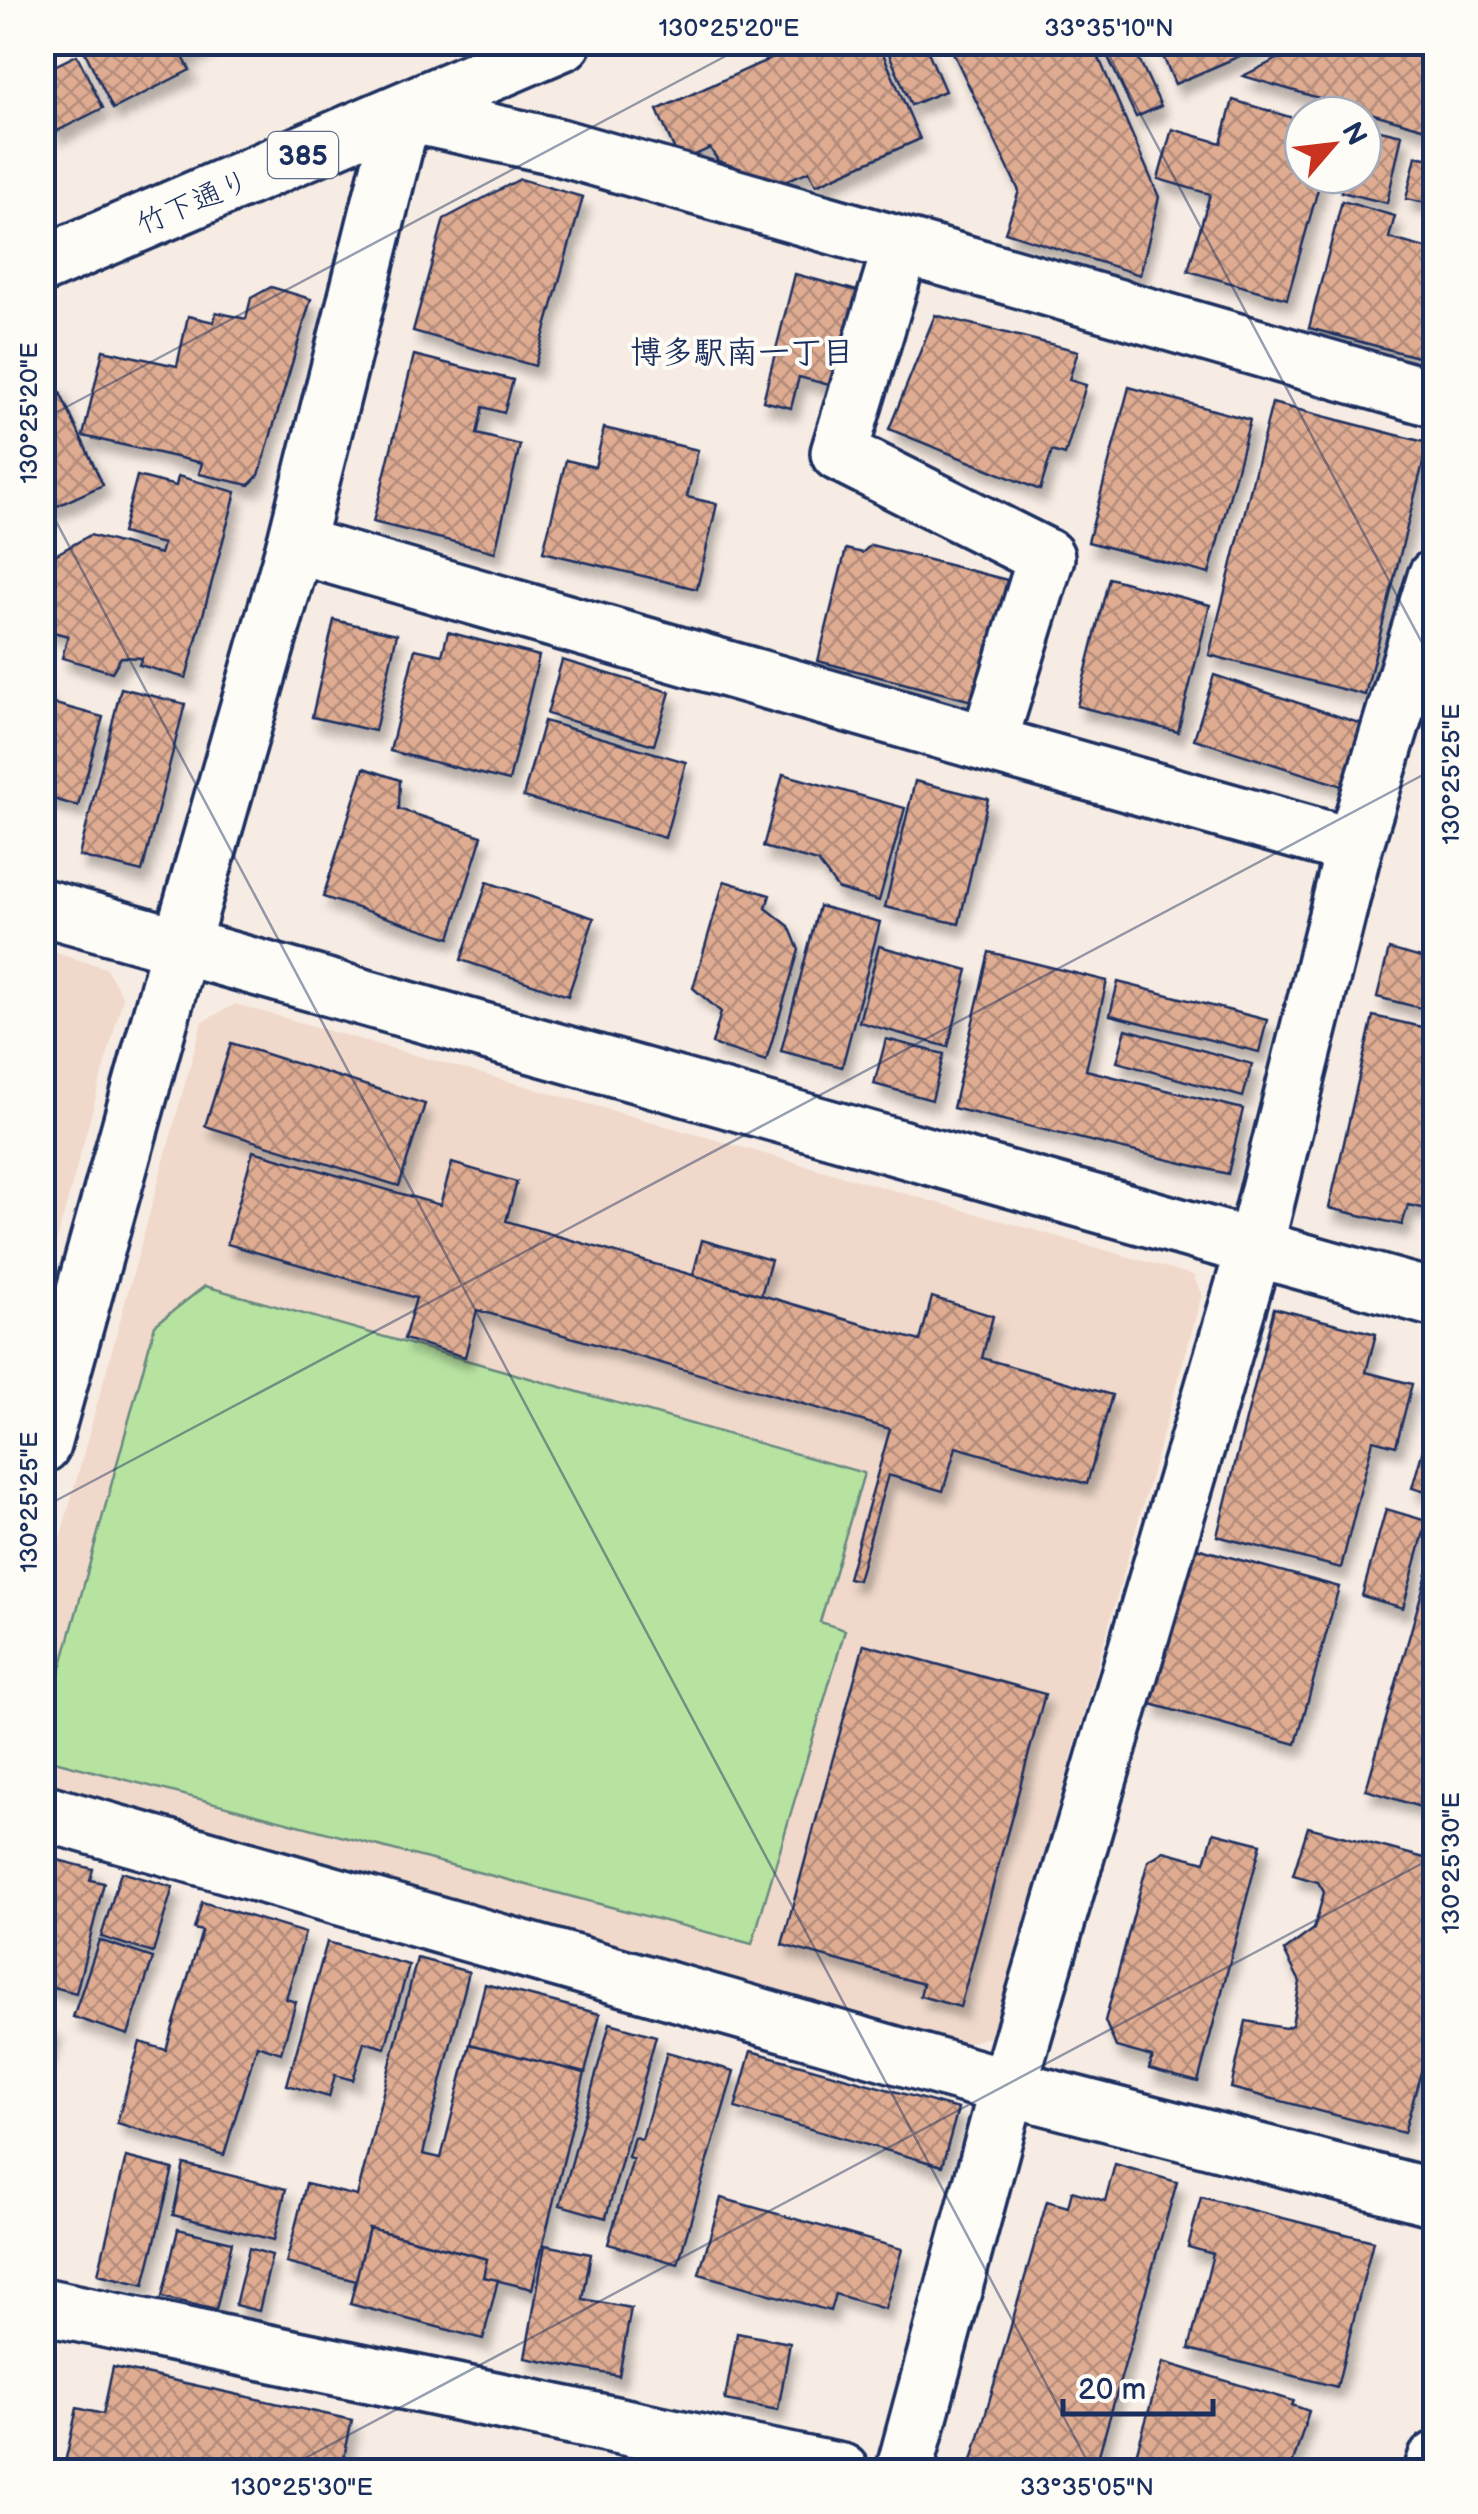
<svg xmlns="http://www.w3.org/2000/svg" width="1478" height="2514" viewBox="0 0 1478 2514" font-family="'Balsamiq Sans','Klee One',sans-serif">
	<style>
		.built { fill: #f0d9cb }
		.park { fill: #b7e3a1; stroke: #698980; stroke-width: 2.5 }
		.building { fill: url(#building-cross-hatch); stroke: #1b2f5e; stroke-width: 2.5; filter: url(#shadow) }
		.lines { fill: none; stroke-linecap: round; stroke-linejoin: round }
		.minor-casing { stroke: #1b2f5e; stroke-width: 62 }
		.tertiary-casing { stroke: #1b2f5e; stroke-width: 62 }
		.trunk-casing { stroke: #1b2f5e; stroke-width: 62 }
		.minor { stroke: #fdfcf7; stroke-width: 55 }
		.tertiary { stroke: #fdfcf7; stroke-width: 55 }
		.trunk { stroke: #fdfcf7; stroke-width: 55 }
		.ticks { fill: none; stroke: #1b2f5e; stroke-width: 2.5; stroke-opacity: 0.45 }
		.labels { text-anchor: middle; stroke-width: 8; stroke-linejoin: round; paint-order: stroke }
		.shield { fill: #fdfcf7; stroke: #5f6c8c; stroke-width: 2.5 }
		.shield-label { font-size: 28px; font-weight: bold; fill: #1b2f5e }
		.street-label { font-size: 30px; fill: #1b2f5e; stroke: #fdfcf7 }
		.neighbourhood-label { font-size: 32px; font-weight: bold; fill: #1b2f5e; stroke: #fdfcf7 }
		.neatline { fill: none; stroke: #1b2f5e; stroke-width: 4 }
		.ticks-label { font-size: 25px; text-anchor: middle; fill: #1b2f5e }
	</style>
	<defs>
		<pattern id="building-cross-hatch" width="8" height="8" patternUnits="userSpaceOnUse" patternTransform="scale(2.5)"><rect width="8" height="8" fill="#dfac92"/><path d="M0 0l8 8M0 8l8-8" fill="none" stroke="#b48c7a"/></pattern>
		<filter id="shadow"><feDropShadow dx="6" dy="11" stdDeviation="5" flood-color="#0004"/></filter>
	</defs>
	<rect width="100%" height="100%" fill="#f7ece3"/>
	<filter id="ink" filterUnits="userSpaceOnUse"><feTurbulence type="fractalNoise" baseFrequency=".01" numOctaves="2"/><feDisplacementMap in="SourceGraphic" scale="20" xChannelSelector="R" yChannelSelector="G"/><feConvolveMatrix kernelMatrix="1 2 1 2 8 2 1 2 1" color-interpolation-filters="sRGB"/></filter>
	<g filter="url(#ink)">
		<g class="built">
			<path d="M43 949 106 968 123 998 43 1291Z"/>
			<path d="M235 1004 1193 1275 1202 1295 993 2036 966 2043 43 1780V1601L202 1022Z"/>
		</g>
		<path class="park" d="M205 1286 864 1473 820 1622 845 1630 752 1944 43 1758V1734L155 1325Z"/>
		<g class="building">
			<path d="M80 42H175L190 70 113 109Z"/>
			<path d="M175 42H210L183 57Z"/>
			<path d="M807 42H878L920 139 816 185 809 171 776 185 744 176 738 168 718 161 710 148 693 156 676 153 657 110Z"/>
			<path d="M884 42H924L945 91 911 105Z"/>
			<path d="M948 42H1092L1159 197 1140 275 1005 232 1019 191Z"/>
			<path d="M1101 42H1131L1161 106 1136 117Z"/>
			<path d="M1157 42H1272L1175 84Z"/>
			<path d="M1312 42H1436V132L1243 76Z"/>
			<path d="M77 55 103 108 55 132 42 106V72Z"/>
			<path d="M1233 100 1303 121V175H1322L1287 299 1188 271 1210 194 1158 179 1172 129 1221 143Z"/>
			<path d="M1363 126 1402 135 1387 203 1341 192 1345 175H1363Z"/>
			<path d="M1416 156 1436 160V205L1406 199Z"/>
			<path d="M520 179 583 197 535 366 413 331 444 219Z"/>
			<path d="M1342 201 1395 216 1389 238 1436 251V362L1309 328Z"/>
			<path d="M795 274 857 291 833 386 799 377 791 408 763 401Z"/>
			<path d="M271 287 311 299 259 475 249 485 199 474 202 463 83 436 103 350 177 366 188 316 214 322 216 312 246 319 251 298Z"/>
			<path d="M935 315 1078 351 1069 380 1086 385 1065 455 1052 451 1040 490 889 429Z"/>
			<path d="M414 355 513 380 504 413 483 407 477 434 520 445 495 552 373 522Z"/>
			<path d="M55 382 103 485 42 513V388Z"/>
			<path d="M1129 387 1250 420 1209 574 1088 542Z"/>
			<path d="M1272 403 1428 443 1365 695 1209 655Z"/>
			<path d="M604 428 698 450 687 497 717 504 697 589 543 552 566 460 595 467Z"/>
			<path d="M137 476 176 486 178 476 236 492 186 678 139 665 142 658 121 657 112 672 62 658 68 636 42 629V602L55 555 90 535 160 554 163 544 122 533Z"/>
			<path d="M871 545 1007 580 976 702 818 661 846 549 862 553Z"/>
			<path d="M1109 578 1210 605 1178 732 1077 706Z"/>
			<path d="M334 620 397 634 375 731 312 717Z"/>
			<path d="M448 632 539 656 509 781 390 751 415 649 442 655Z"/>
			<path d="M562 660 670 692 654 745 547 714Z"/>
			<path d="M1214 675 1365 725 1345 787 1194 739Z"/>
			<path d="M121 688 185 704 142 872 79 856Z"/>
			<path d="M42 690 47 691 48 702 103 717 78 806 42 796Z"/>
			<path d="M544 721 686 762 665 838 523 797Z"/>
			<path d="M364 768 400 780 399 809 482 836 450 938 323 897Z"/>
			<path d="M783 774 905 808 879 901 838 889 818 862 763 847Z"/>
			<path d="M915 781 988 799 959 924 885 907Z"/>
			<path d="M724 881 770 895 766 908 789 926 799 950 766 1061 712 1044 721 1012 693 988Z"/>
			<path d="M487 882 594 918 568 996 461 960Z"/>
			<path d="M819 906 880 922 842 1067 781 1051Z"/>
			<path d="M1436 919V1012L1377 997 1389 949 1425 959Z"/>
			<path d="M879 946 968 970 948 1047 859 1022Z"/>
			<path d="M989 952 1107 981 1086 1070 1243 1109 1228 1174 953 1108Z"/>
			<path d="M1118 982 1267 1020 1259 1052 1110 1015Z"/>
			<path d="M1373 1016 1436 1030V1211L1408 1205 1402 1225 1329 1208Z"/>
			<path d="M1126 1029 1252 1064 1243 1097 1117 1062Z"/>
			<path d="M886 1039 944 1054 932 1100 874 1084Z"/>
			<path d="M231 1043 425 1104 399 1186 205 1126Z"/>
			<path d="M253 1151 440 1205 452 1163 517 1182 506 1221 920 1341 932 1297 993 1316 982 1358 1112 1395 1087 1484 956 1447 943 1491 888 1475 858 1580 848 1578 890 1429 477 1310 465 1357 404 1339 416 1298 227 1244Z"/>
			<path d="M702 1240 771 1260 761 1295 693 1275Z"/>
			<path d="M1274 1308 1376 1334 1366 1372 1412 1384 1396 1446 1373 1440 1341 1568 1217 1536Z"/>
			<path d="M1435 1408H1436V1495L1412 1488Z"/>
			<path d="M1386 1509 1427 1521 1403 1608 1362 1596Z"/>
			<path d="M1436 1542V1812L1366 1790Z"/>
			<path d="M1193 1547 1339 1587 1296 1744 1151 1704Z"/>
			<path d="M864 1644 1045 1694 960 2007 920 1996 923 1984 782 1945Z"/>
			<path d="M1308 1827 1436 1861V2018L1404 2133 1231 2088 1246 2021 1285 2028 1292 2025 1300 1982 1284 1951 1314 1929 1324 1892 1318 1882 1293 1875Z"/>
			<path d="M1214 1832 1261 1844 1198 2082 1149 2069 1153 2057 1116 2047 1105 2021 1148 1861 1164 1851 1205 1862Z"/>
			<path d="M42 1856 93 1869 90 1880 104 1883 76 1993 42 1984Z"/>
			<path d="M121 1872 173 1887 153 1953 101 1937Z"/>
			<path d="M202 1902 305 1933 286 1999 296 2002 281 2053 257 2045 224 2155 117 2123 140 2042 166 2050 202 1931 194 1929Z"/>
			<path d="M99 1940 153 1958 128 2035 73 2017Z"/>
			<path d="M327 1942 409 1965 385 2048 364 2042 353 2080 335 2075 329 2097 287 2085Z"/>
			<path d="M417 1958 469 1972 423 2154 441 2158 470 2044 585 2073 532 2289 483 2277 487 2259 369 2228 356 2281 286 2263 306 2184 357 2196Z"/>
			<path d="M485 1984 600 2014 585 2073 470 2044Z"/>
			<path d="M610 2023 656 2036 606 2218 560 2205Z"/>
			<path d="M42 2025 55 2028 46 2057 42 2055Z"/>
			<path d="M751 2051 958 2109 942 2166 735 2108Z"/>
			<path d="M667 2052 734 2071 678 2264 608 2244 633 2159 628 2157 634 2137 642 2139Z"/>
			<path d="M126 2157 173 2169 144 2285 98 2274Z"/>
			<path d="M184 2164 286 2189 274 2240 173 2215Z"/>
			<path d="M1115 2164 1177 2182 1094 2472 969 2471 1047 2201 1068 2207 1072 2191 1105 2201Z"/>
			<path d="M1201 2197 1373 2241 1337 2387 1189 2349 1213 2254 1188 2247Z"/>
			<path d="M721 2198 902 2249 885 2309 835 2294 830 2311 699 2274Z"/>
			<path d="M369 2228 487 2259 483 2277 498 2280 483 2339 350 2304Z"/>
			<path d="M178 2229 232 2242 216 2310 162 2297Z"/>
			<path d="M545 2245 591 2254 583 2299 631 2308 619 2376 525 2358Z"/>
			<path d="M249 2248 272 2255 259 2311 235 2305Z"/>
			<path d="M737 2333 790 2343 778 2410 725 2400Z"/>
			<path d="M1163 2362 1294 2401 1292 2405 1309 2411 1290 2472H1131Z"/>
			<path d="M113 2367 352 2420 341 2472H63L77 2408 103 2414Z"/>
		</g>
		<g class="lines">
			<defs>
				<g id="minor">
					<path d="M901 247 839 453 1046 557 988 744"/>
					<path d="M295 545 988 744 1354 847"/>
				</g>
				<g id="tertiary">
					<path d="M42 907 1436 1299"/>
					<path d="M42 1445 180 947 295 545 403 113 555 146 1436 399"/>
					<path d="M42 1812 1008 2087 1436 2198"/>
					<path d="M42 2306 841 2472"/>
					<path d="M904 2472 1008 2087 1254 1250 1354 847 1436 577"/>
					<path d="M1432 2472 1436 2460"/>
				</g>
				<path id="trunk" d="M42 265 563 42"/>
			</defs>
			<use href="#minor" class="minor-casing"/>
			<use href="#tertiary" class="tertiary-casing"/>
			<use href="#trunk" class="trunk-casing"/>
			<use href="#minor" class="minor"/>
			<use href="#tertiary" class="tertiary"/>
			<use href="#trunk" class="trunk"/>
		</g>
	</g>
	<path class="ticks" d="M1102 42 1436 669M42 420 752 42M42 495 1093 2472M42 1508 1436 768M279 2472 1436 1856"/>
	<g class="labels">
		<rect class="shield" x="268" y="132" width="70" height="46" rx="8"/>
		<g class="shield-label">
			<text x="303" y="165">385</text>
		</g>
		<g class="street-label">
			<text transform="translate(193 202) rotate(-23)" y="10">竹下通り</text>
		</g>
		<g class="neighbourhood-label">
			<text x="742" y="363">博多駅南一丁目</text>
		</g>
	</g>
	<rect width="1478" height="2514" fill="none" stroke="#fdfcf7" stroke-width="110"/>
	<g transform="translate(1333 145) rotate(62)"><circle r="48" fill="#fdfcf7" stroke="#a3aaba" stroke-width="2.5"/>
	<path d="M0-8L18 38L0 25L-18 38Z" fill="#c8321e"/>
	<text y="-15" font-size="28" font-weight="bold" text-anchor="middle" fill="#1b2f5e">N</text>
	</g>
	<path d="M1063 2399v15h150v-15" fill="none" stroke="#1b2f5e" stroke-width="5"/>
	<text x="1078" y="2399" font-size="30" fill="#1b2f5e" stroke="#fdfcf7" stroke-width="8" paint-order="stroke">20 m</text>
	<rect x="55" y="55" width="1368" height="2404" class="neatline"/>
	<g class="ticks-label">
		<text x="729" y="36">130°25'20"E</text>
		<text x="1109" y="36">33°35'10"N</text>
		<text transform="translate(28 413) rotate(-90)" y="9">130°25'20"E</text>
		<text transform="translate(1450 774) rotate(-90)" y="9">130°25'25"E</text>
		<text transform="translate(28 1502) rotate(-90)" y="9">130°25'25"E</text>
		<text transform="translate(1450 1863) rotate(-90)" y="9">130°25'30"E</text>
		<text x="302" y="2495">130°25'30"E</text>
		<text x="1087" y="2495">33°35'05"N</text>
	</g>
</svg>
